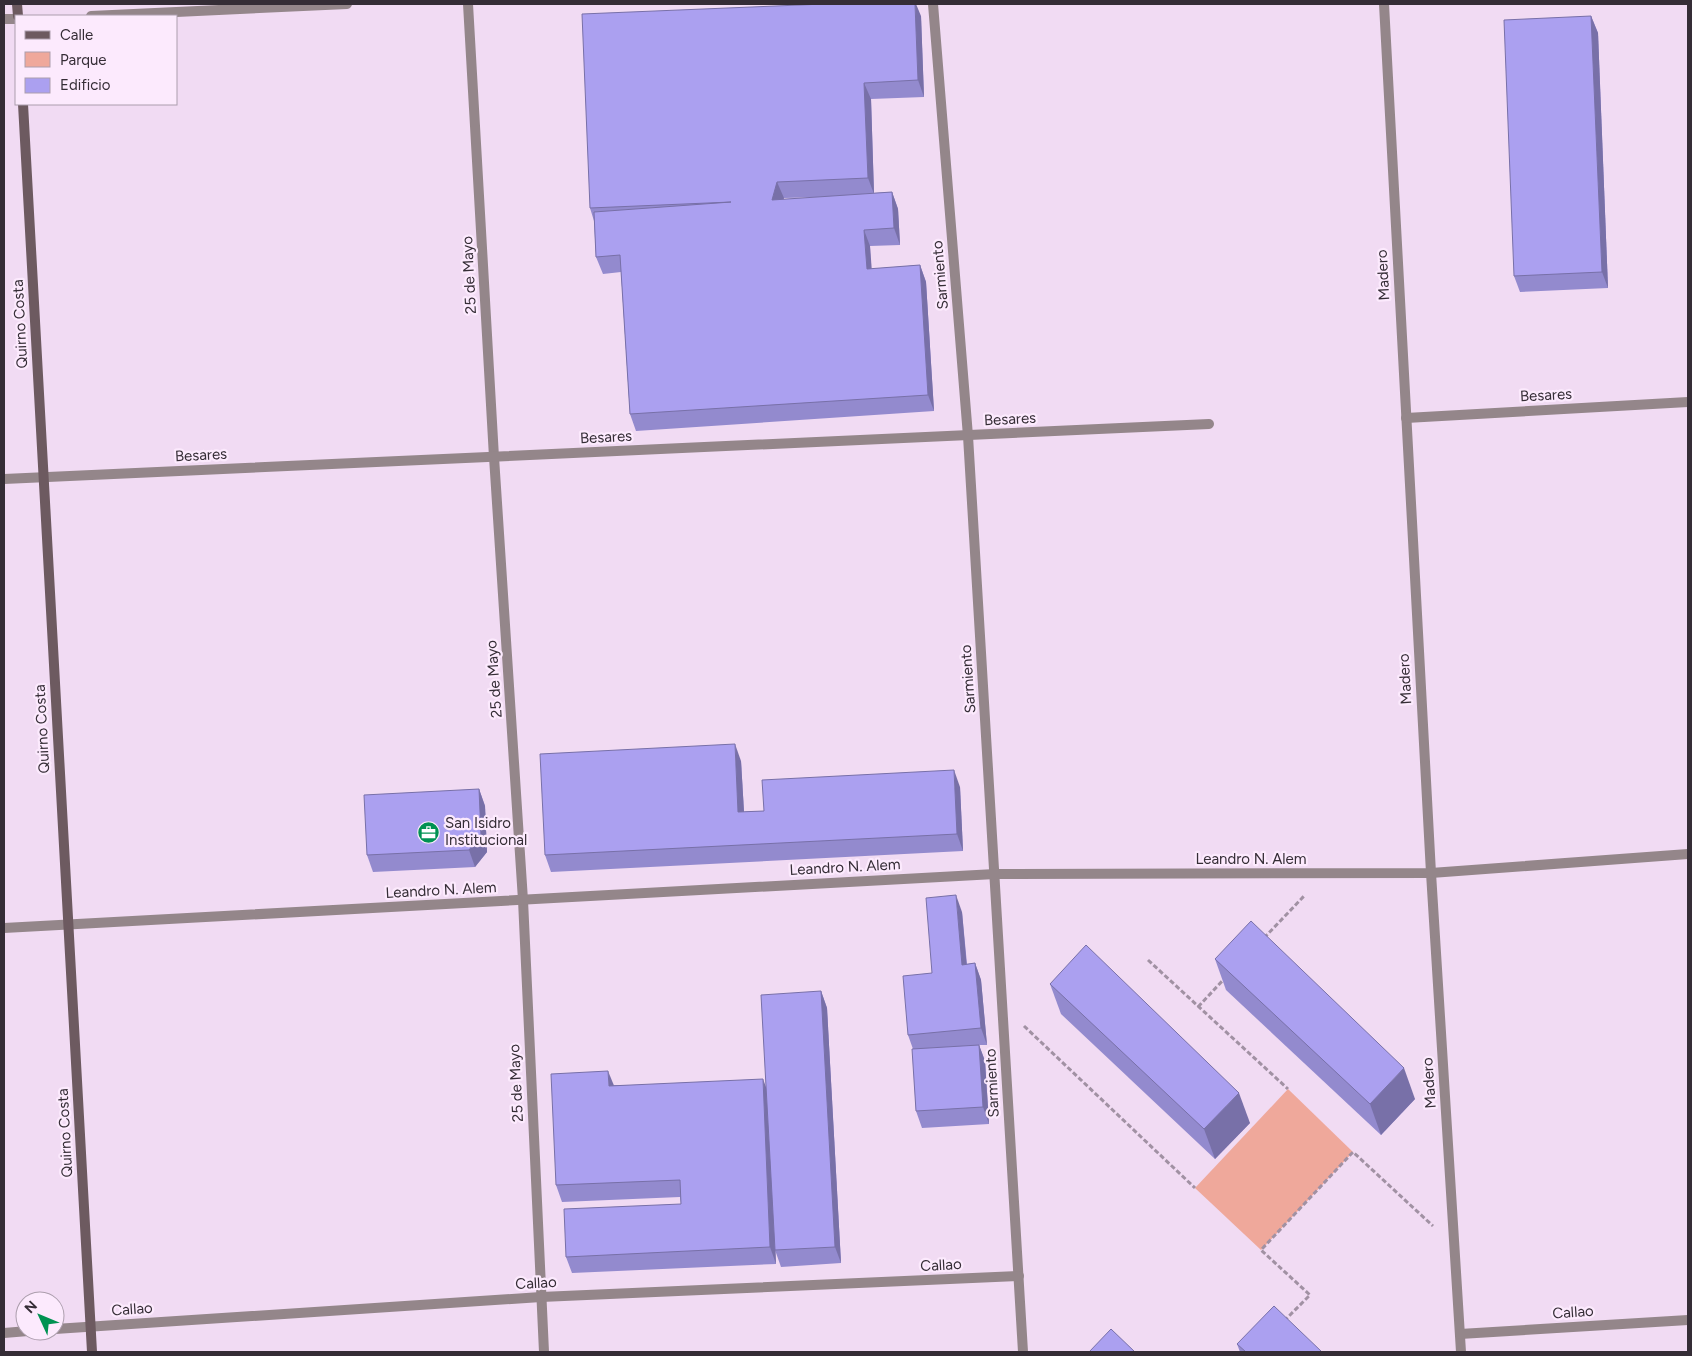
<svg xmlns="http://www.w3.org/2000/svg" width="1692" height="1356" viewBox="0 0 1692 1356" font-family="Figtree,sans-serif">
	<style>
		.green { fill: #efa89b }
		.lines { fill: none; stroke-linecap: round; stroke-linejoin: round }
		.path { stroke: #a191a3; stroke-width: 3; stroke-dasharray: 5 2.5; stroke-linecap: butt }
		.street { stroke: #94868a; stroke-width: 10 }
		.secondary { stroke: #6d5a60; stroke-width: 10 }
		.wall { fill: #938ace; fill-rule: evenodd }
		.shaded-wall { fill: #7870a8 }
		.building { fill: #aba0f0; stroke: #7870a8 }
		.labels { text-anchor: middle; stroke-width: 4.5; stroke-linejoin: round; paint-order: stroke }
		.street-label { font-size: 15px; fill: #352d36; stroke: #fceafd }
		.poi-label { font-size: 15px; fill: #352d36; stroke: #fceafd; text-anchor: start }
	</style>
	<rect width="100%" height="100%" fill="#f1dbf3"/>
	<path class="green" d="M1288 1089 1353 1152 1261 1250 1195 1188Z"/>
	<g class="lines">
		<g class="path">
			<path d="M1264 938 1305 895"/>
			<path d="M1148 960 1288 1089"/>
			<path d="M1198 1007 1225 978"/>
			<path d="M1024 1026 1195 1188"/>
			<path d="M1284 1321 1310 1295 1261 1250 1353 1152 1433 1226"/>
		</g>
		<g class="street">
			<path d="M468 4 494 457 523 900 544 1352"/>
			<path d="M933 4 968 436 1023 1352"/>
			<path d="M1384 4 1431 873 1461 1352"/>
			<path d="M91 16 347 4"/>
			<path d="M4 19H16"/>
			<path d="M1406 418 1688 402"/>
			<path d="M4 479 1209 424"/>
			<path d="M4 928 995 874 1431 873 1688 854"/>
			<path d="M55 1329 541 1297 1019 1276"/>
			<path d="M4 1333 28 1331"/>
			<path d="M1460 1334 1688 1320"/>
		</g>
		<g class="secondary">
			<path d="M17 4 18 16"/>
			<path d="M23 104 92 1352"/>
		</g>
	</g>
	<g class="wall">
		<path d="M921 16 924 97 871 99 874 193 892 192 898 209 900 245 870 246 871 269 920 265 926 282 934 411 636 431 630 414 621 272 603 274 596 257 594 221 590 208ZM825 197 783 199 784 198Z"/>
		<path d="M1591 16 1598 33 1608 288 1520 292 1514 276Z"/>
		<path d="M741 761 744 812 764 811 960 787 963 851 551 872 545 855Z"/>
		<path d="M479 789 485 806 487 852 475 867 373 872 367 855Z"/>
		<path d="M962 912 967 964 975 963 981 980 987 1045H979L985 1061 989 1124 922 1128 916 1111 913 1049 908 1035 932 973Z"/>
		<path d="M1215 959 1415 1099 1381 1135 1226 990Z"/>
		<path d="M1050 984 1250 1123 1215 1159 1061 1014Z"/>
		<path d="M821 991 827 1008 841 1263 781 1267 775 1250V1244L776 1264 572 1273 566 1257 681 1204 680 1197 562 1202 556 1185 614 1085 766 1089Z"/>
		<path d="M1237 1344 1322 1352H1240Z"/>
	</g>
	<g class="shaded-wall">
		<path d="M915 4H916L921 16 924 97 918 80Z"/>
		<path d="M1591 16 1598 33 1608 288 1602 272Z"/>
		<path d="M864 83 871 99 874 194 868 178Z"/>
		<path d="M777 182 784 198 778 217 772 200Z"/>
		<path d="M892 192 898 209 900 245 894 228Z"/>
		<path d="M864 230 870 246 873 286 867 269Z"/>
		<path d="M920 265 926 282 934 411 928 395Z"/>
		<path d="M735 744 741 761 745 829 738 812Z"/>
		<path d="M954 770 960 787 963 851 957 834Z"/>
		<path d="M479 789 485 806 487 852 475 867 469 850Z"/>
		<path d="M956 895 962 912 968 981 962 965Z"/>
		<path d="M975 963 981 980 987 1045 981 1028Z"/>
		<path d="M821 991 827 1008 841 1263 835 1247Z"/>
		<path d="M979 1045 985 1061 989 1124 983 1107Z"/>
		<path d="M1404 1068 1415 1099 1381 1135 1370 1104Z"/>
		<path d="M608 1071 615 1088 609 1086Z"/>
		<path d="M763 1079 769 1095 776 1264 770 1247Z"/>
		<path d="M1239 1093 1250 1123 1215 1159 1204 1129Z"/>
	</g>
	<g class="building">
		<path d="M824 4H915L918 80 864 83 868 178 777 182 772 200 892 192 894 228 864 230 867 269 920 265 928 395 630 414 620 255 596 257 594 212 731 202 590 208 582 14Z"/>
		<path d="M1591 16 1602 272 1514 276 1504 20Z"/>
		<path d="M735 744 738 812 764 811 762 780 954 770 957 834 545 855 540 754Z"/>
		<path d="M479 789 481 835 469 850 367 855 364 795Z"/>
		<path d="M956 895 962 965 975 963 981 1028 908 1035 903 976 932 973 926 898Z"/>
		<path d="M1251 921 1404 1068 1370 1104 1215 959Z"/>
		<path d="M1086 945 1239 1093 1204 1129 1050 984Z"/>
		<path d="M821 991 835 1247 775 1250 761 995Z"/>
		<path d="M979 1045 983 1107 916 1111 912 1049Z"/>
		<path d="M608 1071 609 1086 763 1079 770 1247 566 1257 564 1209 681 1204 680 1180 556 1185 551 1074Z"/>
		<path d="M1274 1306 1322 1352H1246L1237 1344Z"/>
		<path d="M1111 1329 1135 1352H1089Z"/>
	</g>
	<defs>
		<symbol id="office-disc" viewBox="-11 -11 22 22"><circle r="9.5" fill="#009252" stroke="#fceafd"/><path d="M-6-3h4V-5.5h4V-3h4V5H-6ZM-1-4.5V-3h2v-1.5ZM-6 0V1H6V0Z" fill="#fff"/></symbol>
	</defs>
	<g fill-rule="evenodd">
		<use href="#office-disc" x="416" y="820" width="25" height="25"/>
	</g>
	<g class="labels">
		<g class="street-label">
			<text transform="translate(469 275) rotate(-93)" y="5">25 de Mayo</text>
			<text transform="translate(940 275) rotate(-95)" y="5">Sarmiento</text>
			<text transform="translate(1383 275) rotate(-93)" y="5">Madero</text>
			<text transform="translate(20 324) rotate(-93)" y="5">Quirno Costa</text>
			<text transform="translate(1546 395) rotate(-3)" y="5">Besares</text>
			<text transform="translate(1010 419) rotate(-3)" y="5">Besares</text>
			<text transform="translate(606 437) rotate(-3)" y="5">Besares</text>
			<text transform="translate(201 455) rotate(-3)" y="5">Besares</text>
			<text transform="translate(494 679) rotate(-94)" y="5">25 de Mayo</text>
			<text transform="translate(968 679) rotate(-94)" y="5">Sarmiento</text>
			<text transform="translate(1405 679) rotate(-93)" y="5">Madero</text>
			<text transform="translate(42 729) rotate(-93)" y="5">Quirno Costa</text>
			<text x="1251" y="864">Leandro N. Alem</text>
			<text transform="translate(845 867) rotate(-3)" y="5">Leandro N. Alem</text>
			<text transform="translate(441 890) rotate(-3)" y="5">Leandro N. Alem</text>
			<text transform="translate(516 1083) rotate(-93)" y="5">25 de Mayo</text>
			<text transform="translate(992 1083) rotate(-93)" y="5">Sarmiento</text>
			<text transform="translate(1429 1083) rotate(-94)" y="5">Madero</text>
			<text transform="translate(65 1133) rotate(-93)" y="5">Quirno Costa</text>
			<text transform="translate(941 1265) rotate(-3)" y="5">Callao</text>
			<text transform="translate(536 1283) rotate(-3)" y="5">Callao</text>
			<text transform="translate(132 1309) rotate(-4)" y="5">Callao</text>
			<text transform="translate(1573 1312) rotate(-4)" y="5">Callao</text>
		</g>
		<g class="poi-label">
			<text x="445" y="828">San Isidro<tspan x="445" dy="17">Institucional</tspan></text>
		</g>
	</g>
	<rect width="1692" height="1356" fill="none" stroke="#352d36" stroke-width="10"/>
	<rect x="15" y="15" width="162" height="90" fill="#fceafd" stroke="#ac9ead"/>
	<rect x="25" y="31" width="25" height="8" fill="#6d5a60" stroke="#ac9ead"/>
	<text x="60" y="40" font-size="15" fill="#352d36">Calle</text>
	<rect x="25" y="52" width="25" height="15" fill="#efa89b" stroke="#ac9ead"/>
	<text x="60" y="65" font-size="15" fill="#352d36">Parque</text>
	<rect x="25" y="78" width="25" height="15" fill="#aba0f0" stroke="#ac9ead"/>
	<text x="60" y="90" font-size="15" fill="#352d36">Edificio</text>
	<g transform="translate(40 1316) rotate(314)"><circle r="24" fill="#fceafd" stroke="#ac9ead"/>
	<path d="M0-4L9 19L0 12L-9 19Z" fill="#009252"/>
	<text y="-8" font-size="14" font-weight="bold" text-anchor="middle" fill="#352d36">N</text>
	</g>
</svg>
